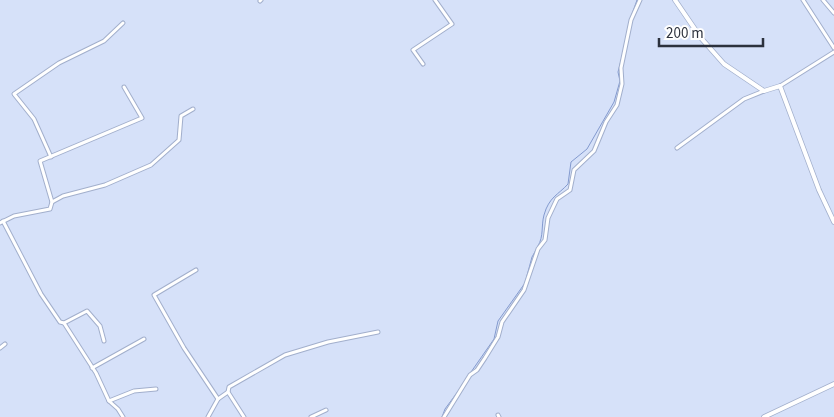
<svg xmlns="http://www.w3.org/2000/svg" width="834" height="417" viewBox="0 0 834 417" font-family="'Source Sans 3',sans-serif">
	<style>
		.lines { fill: none; stroke-linecap: round; stroke-linejoin: round }
		.stream { stroke: #839acf; stroke-width: 1 }
		.minor-casing { stroke: #a2afcc; stroke-width: 5 }
		.tertiary-casing { stroke: #a2afcc; stroke-width: 5.5 }
		.minor { stroke: #fff; stroke-width: 3 }
		.tertiary { stroke: #fff; stroke-width: 4 }
	</style>
	<rect width="100%" height="100%" fill="#d6e1f9"/>
	<g class="lines">
		<g class="stream">
			<path d="M630 20 637 0"/>
			<path d="M538 246C544 236 541 226 544 215 549 197 558 195 568 184L571 162 587 149 614 102 620 81 618 72 623 53"/>
			<path d="M462 385 494 339 498 321 525 283 532 257 536 250"/>
			<path d="M442 417 445 409 459 390"/>
		</g>
		<defs>
			<g id="minor">
				<path d="M803 0 834 48"/>
				<path d="M823 0 834 13"/>
				<path d="M260 1 261 0"/>
				<path d="M423 64 413 50 452 24 435 0"/>
				<path d="M780 86 834 52"/>
				<path d="M677 148 744 99 764 91"/>
				<path d="M51 157 34 119 14 94 59 63 104 41 123 23"/>
				<path d="M52 202 40 161 142 118 124 87"/>
				<path d="M3 221 41 294 60 322 64 323 96 373 109 401 118 409 123 417"/>
				<path d="M0 223 14 216 50 209 52 202 63 196 105 185 151 165 179 140 181 116 193 109"/>
				<path d="M196 270 154 295 184 348 218 399"/>
				<path d="M64 323 87 311 100 326 104 341"/>
				<path d="M0 348 5 344"/>
				<path d="M92 368 144 339"/>
				<path d="M228 392 244 417"/>
				<path d="M109 401 134 391 156 389"/>
				<path d="M498 415 499 417"/>
				<path d="M208 417 218 399 228 392 229 387 285 355 328 342 378 332"/>
				<path d="M311 417 326 410"/>
				<path d="M444 417 470 375 477 370 485 358 498 337 502 322 524 290 538 249 545 240 548 218 557 199 570 190 574 170 594 151 606 122 617 105 622 84 621 68 631 20 640 0"/>
			</g>
			<g id="tertiary">
				<path d="M675 0 701 38 724 64 764 91 780 86 819 190 834 222"/>
				<path d="M764 417 834 384"/>
			</g>
		</defs>
		<use href="#minor" class="minor-casing"/>
		<use href="#tertiary" class="tertiary-casing"/>
		<use href="#minor" class="minor"/>
		<use href="#tertiary" class="tertiary"/>
	</g>
	<path d="M659 38v8h104v-8" fill="none" stroke="#2c313d" stroke-width="2.5"/>
	<text x="666" y="38" font-size="15" fill="#2c313d" stroke="#ffffff" stroke-width="4" paint-order="stroke">200 m</text>
</svg>
